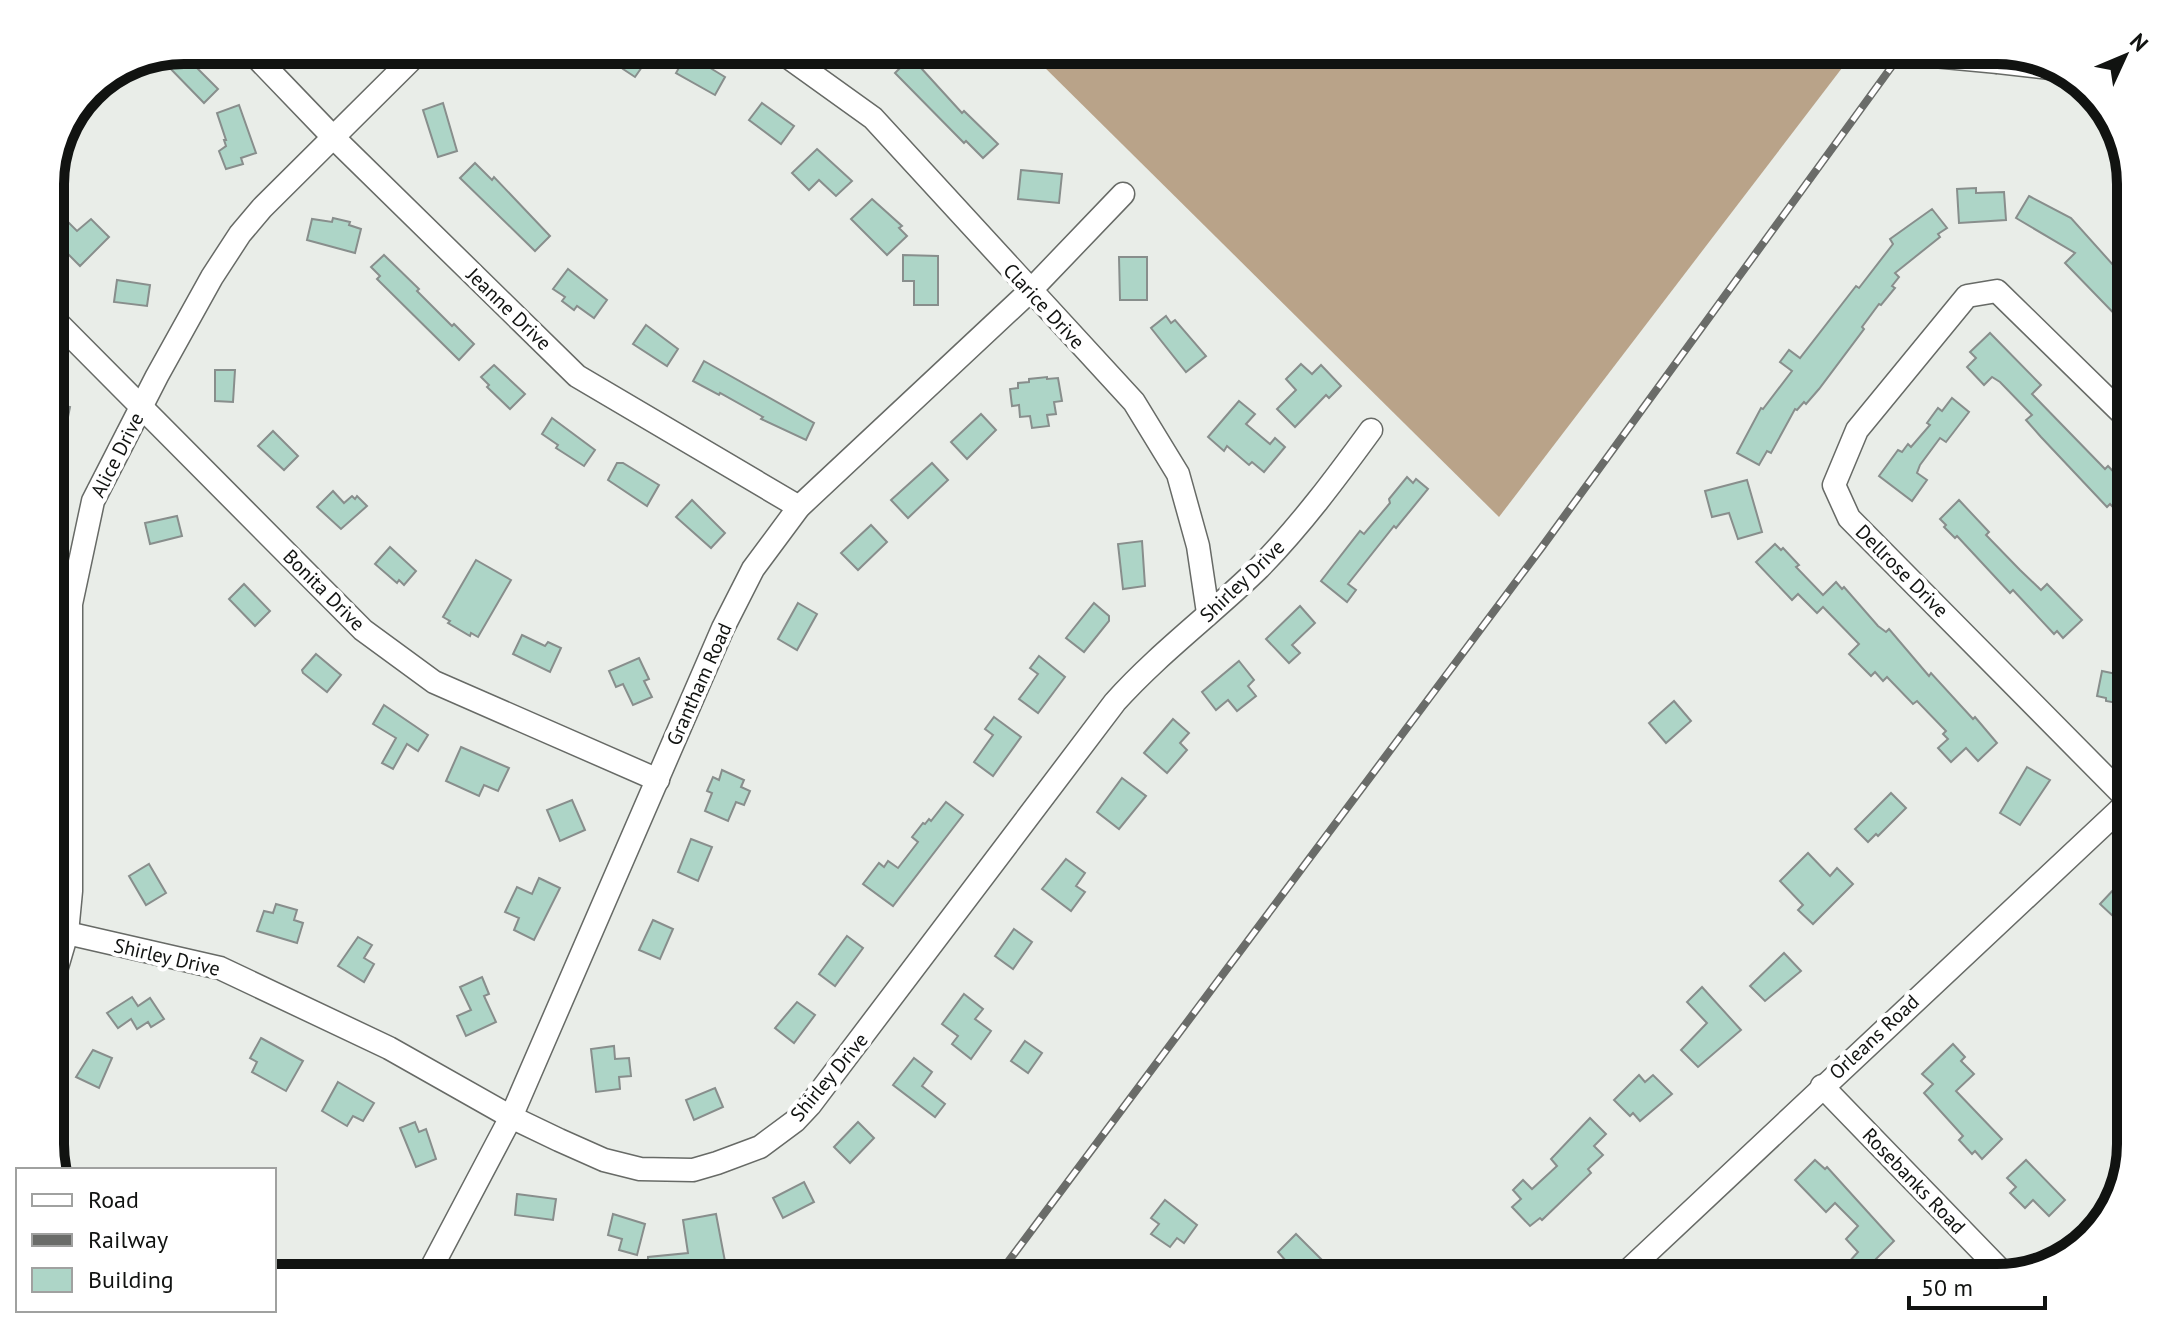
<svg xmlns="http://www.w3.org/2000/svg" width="2181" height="1328" viewBox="0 0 2181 1328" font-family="'PT Sans',sans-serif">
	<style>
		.forest { fill: #b9a389 }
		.building { fill: #add5c7; stroke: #888e8c; stroke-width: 2 }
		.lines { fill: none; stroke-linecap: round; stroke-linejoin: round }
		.minor-casing { stroke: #676a66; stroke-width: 25 }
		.minor { stroke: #fff; stroke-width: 22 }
		.rail-casing { stroke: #6a6c69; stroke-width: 8 }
		.rail { stroke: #fff; stroke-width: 5; stroke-dasharray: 15; stroke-linecap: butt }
		.minor-bridge-casing { stroke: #676a66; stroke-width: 25; stroke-linecap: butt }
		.minor-bridge { stroke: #fff; stroke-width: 22 }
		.labels { text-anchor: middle; stroke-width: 8; stroke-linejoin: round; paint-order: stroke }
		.street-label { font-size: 20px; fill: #111311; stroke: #fff }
		.rim { fill: none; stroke: #111311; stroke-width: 10 }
	</style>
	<rect width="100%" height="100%" fill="#e9ede8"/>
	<path class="forest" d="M1855 51 1499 517 1032 55Z"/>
	<g class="building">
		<path d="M631 57H649L635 77 623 69Z"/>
		<path d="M685 57H698L709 63 707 66 725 77 715 95 676 73Z"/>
		<path d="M911 57 962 113 964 111 998 144 983 158 966 141 964 143 895 73Z"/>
		<path d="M162 60H189L218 89 204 103Z"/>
		<path d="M443 103 457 151 438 157 423 110Z"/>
		<path d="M762 103 794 126 781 144 749 120Z"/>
		<path d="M239 105 256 153 241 158 243 164 226 169 219 151 226 146 224 140H226L217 113Z"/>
		<path d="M817 149 852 181 836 196 819 180 809 190 792 173Z"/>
		<path d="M475 163 492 180 494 177 550 236 535 251 460 178Z"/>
		<path d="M1021 170 1062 174 1059 203 1018 199Z"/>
		<path d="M1976 188V193L2004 192 2006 220 1959 223 1957 189Z"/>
		<path d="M2029 196 2071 218 2131 285V331L2065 263 2075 253 2016 218Z"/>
		<path d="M872 199 902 226 899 228 907 236 887 255 851 219Z"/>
		<path d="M1932 209 1947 228 1938 234 1940 237 1895 273 1899 277 1892 286 1895 288 1881 305 1879 304 1862 327 1864 329 1819 389 1806 404 1804 402 1797 410 1795 409 1771 453 1767 451 1759 465 1737 453 1761 408 1763 409 1792 371 1780 362 1789 350 1800 358 1856 286 1859 288 1893 244 1890 239Z"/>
		<path d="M57 211 77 231 91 219 109 237 80 266 50 236V217Z"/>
		<path d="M333 218 350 222 349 225 361 229 355 253 307 240 312 219 332 222Z"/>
		<path d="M384 255 419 289 417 291 452 326 454 324 474 344 459 360 377 279 380 276 371 267Z"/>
		<path d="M903 255 938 256V305H914V281H903Z"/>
		<path d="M1119 257H1147V300H1120Z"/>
		<path d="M568 269 607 300 594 318 577 306 574 310 562 301 565 297 553 289Z"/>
		<path d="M117 280 150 285 147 306 114 302Z"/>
		<path d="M1166 316 1171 323 1175 320 1206 356 1186 372 1151 328Z"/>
		<path d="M646 325 678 349 667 366 633 344Z"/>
		<path d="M1990 333 2041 385 2032 394 2105 469 2108 466 2131 490V526L2110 504 2107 507 2041 437 2026 420 2032 415 2000 382 1992 377 1984 385 1967 367 1976 358 1970 352Z"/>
		<path d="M704 361 814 423 806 440 761 419 763 417 720 393 719 395 693 381Z"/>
		<path d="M1301 364 1312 374 1321 365 1341 386 1329 398 1326 395 1295 427 1277 409 1296 390 1286 379Z"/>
		<path d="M494 365 525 394 510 409 487 387 489 385 481 377Z"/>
		<path d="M215 370H235L233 402 215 401Z"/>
		<path d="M1047 377V379L1058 378 1062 401 1054 402 1056 414 1047 415 1049 426 1032 428 1030 416 1020 417 1019 405 1012 406 1010 389 1018 388V383L1029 382V379Z"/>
		<path d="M1952 398 1969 412 1946 442 1940 438 1920 465 1917 473 1927 480 1912 501 1879 476 1898 450 1902 452 1908 444 1911 447 1930 425 1927 423 1938 408 1942 411Z"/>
		<path d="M1239 401 1255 414 1246 424 1270 444 1275 438 1285 447 1264 472 1252 462 1249 465 1227 446 1224 451 1208 437Z"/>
		<path d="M50 403 70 407 58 467 50 466Z"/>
		<path d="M981 414 996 430 967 459 951 442Z"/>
		<path d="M552 418 595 450 584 466 556 448 558 445 542 434Z"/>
		<path d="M273 431 298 456 284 470 258 446Z"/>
		<path d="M617 463H623L659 485 647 506 608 480Z"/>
		<path d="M932 463 948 480 908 518 891 500Z"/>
		<path d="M1407 477 1413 483 1416 479 1428 489 1396 528 1394 526 1348 584 1356 590 1347 602 1321 581 1360 531 1364 534 1390 503 1389 499Z"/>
		<path d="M1747 480 1762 532 1738 539 1729 513 1712 517 1705 491Z"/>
		<path d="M333 491 344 503 352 496 355 499 357 496 367 506 341 529 317 507Z"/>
		<path d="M692 500 725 533 711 548 676 517Z"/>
		<path d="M1959 500 1989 532 1986 535 2020 570 2041 590 2047 584 2082 620 2063 638 2057 631 2054 634 2013 590 2010 593 1957 536 1955 538 1944 527 1946 525 1940 519Z"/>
		<path d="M177 516 182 536 150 544 145 523Z"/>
		<path d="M871 525 887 542 858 570 841 553Z"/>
		<path d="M1142 541 1145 586 1123 589 1118 544Z"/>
		<path d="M1775 544 1781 550 1783 548 1799 565 1796 567 1823 595 1836 582 1842 589 1844 587 1878 626 1886 632 1889 629 1929 676 1931 673 1973 719 1975 717 1997 743 1978 761 1966 748 1951 762 1938 748 1948 739 1943 734 1946 731 1917 701 1913 704 1887 677 1883 681 1875 672 1871 676 1849 654 1859 644 1823 607 1817 613 1798 594 1792 600 1756 562Z"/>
		<path d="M390 547 416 571 404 585 399 580 397 583 375 564Z"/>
		<path d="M476 560 511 580 478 637 471 633 470 636 448 623 450 621 443 617Z"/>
		<path d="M244 584 270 611 255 626 229 599Z"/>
		<path d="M798 603 817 614 797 650 778 639Z"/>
		<path d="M1094 603 1109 616V621L1084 652 1066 638Z"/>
		<path d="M1300 606 1315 623 1292 645 1300 653 1289 663 1266 639Z"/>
		<path d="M522 635 545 646 548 642 561 648 550 672 513 654Z"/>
		<path d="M316 654 341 675 327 692 303 673 302 670Z"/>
		<path d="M1039 656 1065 677 1038 713 1019 699 1038 674 1030 668Z"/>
		<path d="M639 658 649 679 644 681 652 697 633 705 623 684 616 687 609 671Z"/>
		<path d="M1239 661 1254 680 1248 686 1256 696 1237 711 1228 700 1216 710 1202 692Z"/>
		<path d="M2102 671 2131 677V702L2128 705 2106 701V698L2097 696Z"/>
		<path d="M1674 701 1691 721 1666 743 1649 723Z"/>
		<path d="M384 705 428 735 418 751 407 744 393 769 382 763 396 738 373 724Z"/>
		<path d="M994 717 1021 737 993 776 974 762 993 735 985 729Z"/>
		<path d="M1173 719 1189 733 1180 743 1187 750 1167 773 1144 753Z"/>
		<path d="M461 747 509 768 498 791 484 785 479 796 446 781Z"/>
		<path d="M2027 767 2050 780 2020 825 2000 813Z"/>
		<path d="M722 770 744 780 741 787 750 791 744 805 736 802 728 821 705 811 712 793 707 791 713 777 719 780Z"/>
		<path d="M1122 778 1146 796 1119 829 1097 812Z"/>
		<path d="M1891 793 1906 808 1878 836 1876 834 1868 842 1855 829Z"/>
		<path d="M572 800 585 830 560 841 547 810Z"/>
		<path d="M946 802 963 815 893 906 863 884 879 863 884 867 888 861 898 868 918 842 912 837 923 823 925 824 929 819 931 821Z"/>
		<path d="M691 839 712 847 698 881 678 872Z"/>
		<path d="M1808 853 1830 876 1837 868 1853 884 1813 924 1798 910 1803 905 1780 881Z"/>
		<path d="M1066 859 1085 873 1076 886 1085 892 1071 911 1042 889Z"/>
		<path d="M149 864 166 893 146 905 129 876Z"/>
		<path d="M2131 871V933L2100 904Z"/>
		<path d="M539 878 560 888 534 940 514 930 519 918 505 912 517 887 532 894Z"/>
		<path d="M276 904 297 910 294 920 303 923 297 943 257 931 264 911 273 913Z"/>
		<path d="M653 920 673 929 660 959 639 950Z"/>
		<path d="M1014 929 1032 942 1013 969 995 956Z"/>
		<path d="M847 936 863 948 835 986 819 974Z"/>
		<path d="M358 937 372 945 364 958 374 964 364 982 338 966Z"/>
		<path d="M1784 953 1801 971 1765 1001 1750 986Z"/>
		<path d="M482 977 489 994 484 996 496 1022 466 1036 457 1016 471 1010 460 987Z"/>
		<path d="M1702 987 1741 1030 1698 1067 1681 1050 1707 1023 1687 1002Z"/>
		<path d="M964 994 983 1009 975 1019 991 1031 971 1059 952 1044 958 1036 942 1024Z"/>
		<path d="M132 997 138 1006 150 998 164 1019 151 1027 148 1022 137 1029 131 1019 118 1028 107 1013Z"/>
		<path d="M797 1002 815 1015 794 1043 775 1028Z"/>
		<path d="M261 1038 303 1061 286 1091 252 1072 257 1062 250 1058Z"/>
		<path d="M1025 1041 1042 1053 1028 1073 1011 1061Z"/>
		<path d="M1953 1044 1965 1057 1961 1061 1974 1074 1956 1091 2002 1139 1982 1159 1975 1151 1972 1154 1959 1140 1963 1136 1924 1093 1933 1084 1922 1074Z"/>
		<path d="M614 1046 615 1059 629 1058 631 1076 619 1077 620 1089 596 1092 591 1049Z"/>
		<path d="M93 1050 112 1058 99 1088 76 1077Z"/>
		<path d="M914 1058 932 1072 922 1086 945 1104 935 1117 893 1085Z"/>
		<path d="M1639 1075 1645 1082 1653 1075 1672 1094 1640 1121 1633 1113 1630 1116 1614 1100Z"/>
		<path d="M338 1082 374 1103 363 1121 353 1116 347 1126 322 1111Z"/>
		<path d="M715 1088 723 1107 694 1120 686 1100Z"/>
		<path d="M1590 1118 1606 1134 1594 1146 1603 1155 1588 1169 1591 1173 1542 1220 1540 1218 1530 1226 1512 1207 1521 1199 1513 1190 1523 1180 1532 1189 1557 1166 1551 1159Z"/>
		<path d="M415 1122 419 1132 426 1129 436 1159 416 1167 400 1128Z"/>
		<path d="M858 1122 874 1138 850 1163 834 1147Z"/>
		<path d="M1815 1160 1825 1169 1827 1167 1894 1241 1860 1275 1848 1263 1858 1252 1846 1239 1858 1226 1835 1203 1826 1212 1795 1180Z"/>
		<path d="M2026 1160 2065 1200 2049 1216 2033 1200 2025 1208 2010 1193 2016 1187 2007 1178Z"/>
		<path d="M804 1182 814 1202 783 1218 773 1198Z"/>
		<path d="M517 1194 556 1199 553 1220 515 1215Z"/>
		<path d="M1165 1200 1197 1225 1184 1243 1177 1238 1170 1247 1151 1234 1159 1224 1151 1218Z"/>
		<path d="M613 1214 645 1224 637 1255 619 1250 622 1239 608 1235Z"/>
		<path d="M716 1214 727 1272 706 1275 705 1267 647 1277 648 1257 688 1253 683 1220Z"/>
		<path d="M1296 1234 1331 1269 1321 1278H1301L1278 1252Z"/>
	</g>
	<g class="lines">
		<defs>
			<g id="minor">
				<path d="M788 57 873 118 1134 402 1178 474 1198 546 1208 613"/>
				<path d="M258 59 333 137 577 376 799 507"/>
				<path d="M1998 62 2067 70"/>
				<path d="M50 315 363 630 434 682 658 780"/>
				<path d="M2131 422 1997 291 1967 296 1857 430 1834 485 1849 518 2131 803"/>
				<path d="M67 933 220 968 389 1048 511 1117 559 1140 604 1160 640 1169 693 1170 717 1163 760 1147 795 1121 810 1105 1115 702C1159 653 1212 614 1259 568 1301 525 1336 478 1371 430"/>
				<path d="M50 991 67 933 71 891V604L93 501 157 376 212 277 240 234 262 208 412 59"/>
				<path d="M1822 1086 2006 1276"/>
				<path d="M426 1278 511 1117 723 628 753 569 799 507 1030 291 1123 194"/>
				<path d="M1620 1278 2131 799"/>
			</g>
		</defs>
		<use href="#minor" class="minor-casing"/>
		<use href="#minor" class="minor"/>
		<defs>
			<path id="rail" d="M996 1278 1542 547 1903 51"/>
		</defs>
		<use href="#rail" class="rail-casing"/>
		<use href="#rail" class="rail"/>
		<defs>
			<path id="minor-bridge" d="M1881 51 1998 62"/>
		</defs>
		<use href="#minor-bridge" class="minor-bridge-casing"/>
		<use href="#minor-bridge" class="minor-bridge"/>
	</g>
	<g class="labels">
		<g class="street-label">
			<text transform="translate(1044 306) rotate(47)" y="7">Clarice Drive</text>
			<text transform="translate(509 309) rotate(44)" y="7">Jeanne Drive</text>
			<text transform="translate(117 455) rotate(-63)" y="7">Alice Drive</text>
			<text transform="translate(1902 571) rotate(45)" y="7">Dellrose Drive</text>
			<text transform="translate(1242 581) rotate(-44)" y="7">Shirley Drive</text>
			<text transform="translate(324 590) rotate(45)" y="7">Bonita Drive</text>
			<text transform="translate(699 684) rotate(-66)" y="7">Grantham Road</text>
			<text transform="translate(167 957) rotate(13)" y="7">Shirley Drive</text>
			<text transform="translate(1874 1037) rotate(-43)" y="7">Orleans Road</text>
			<text transform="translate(829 1077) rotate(-50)" y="7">Shirley Drive</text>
			<text transform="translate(1914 1181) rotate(46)" y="7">Rosebanks Road</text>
		</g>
	</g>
	<path d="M0 0H2181V1328H0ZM184 64H1997A120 120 0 0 1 2117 184V1144A120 120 0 0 1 1997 1264H184A120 120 0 0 1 64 1144V184A120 120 0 0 1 184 64Z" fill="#fff" fill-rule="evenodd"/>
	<path class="rim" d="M184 64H1997A120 120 0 0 1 2117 184V1144A120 120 0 0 1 1997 1264H184A120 120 0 0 1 64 1144V184A120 120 0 0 1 184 64Z"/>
	<rect x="16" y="1168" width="260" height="144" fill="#ffffff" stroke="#a0a1a0" stroke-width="2"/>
	<rect x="32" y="1194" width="40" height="12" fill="#ffffff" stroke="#a0a1a0" stroke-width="2"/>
	<text x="88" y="1208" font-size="24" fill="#111311">Road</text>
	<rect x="32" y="1234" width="40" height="12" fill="#6a6c69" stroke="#a0a1a0" stroke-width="2"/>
	<text x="88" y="1248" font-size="24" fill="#111311">Railway</text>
	<rect x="32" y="1268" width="40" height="24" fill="#add5c7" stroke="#a0a1a0" stroke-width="2"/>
	<text x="88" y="1288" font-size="24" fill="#111311">Building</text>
	<g transform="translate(2125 56) rotate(46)" stroke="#ffffff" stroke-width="6" paint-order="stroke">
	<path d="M0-6L14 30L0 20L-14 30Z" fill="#111311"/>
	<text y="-12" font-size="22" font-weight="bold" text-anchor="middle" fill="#111311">N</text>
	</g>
	<path d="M1909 1296v12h136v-12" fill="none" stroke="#111311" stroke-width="4"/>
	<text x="1921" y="1296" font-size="24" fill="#111311" stroke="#ffffff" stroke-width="6" paint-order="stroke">50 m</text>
</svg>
